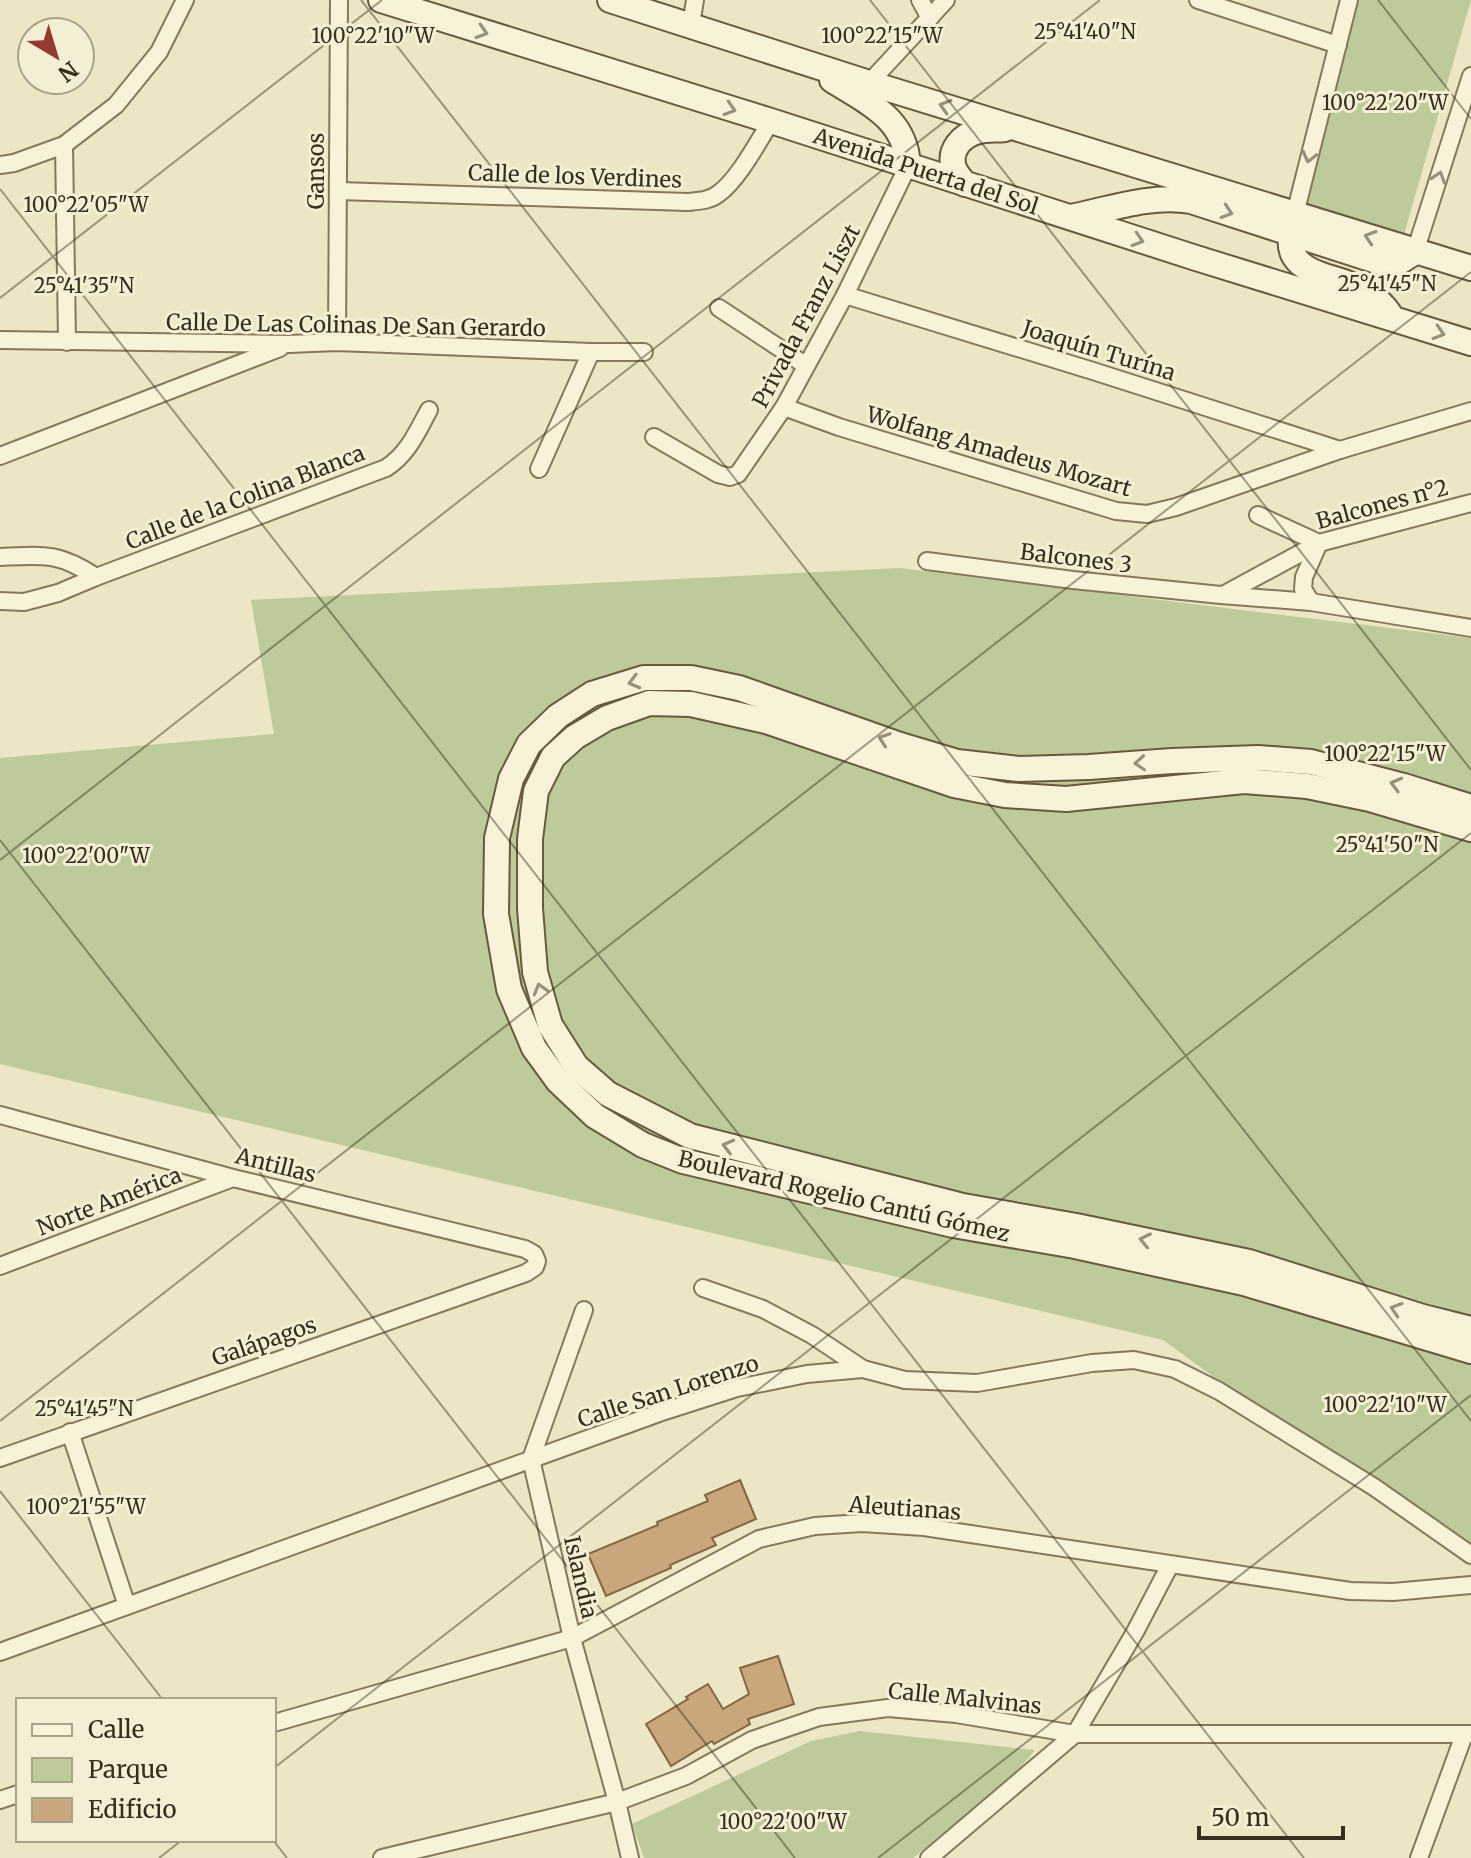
<svg xmlns="http://www.w3.org/2000/svg" width="1471" height="1858" viewBox="0 0 1471 1858" font-family="Merriweather,serif">
	<style>
		.green { fill: #bdca99 }
		.building { fill: #c9a67c; stroke: #846643; stroke-width: 2 }
		.lines { fill: none; stroke-linecap: round; stroke-linejoin: round }
		.minor-casing { stroke: #86785c; stroke-width: 20 }
		.secondary-casing { stroke: #68593f; stroke-width: 28 }
		.minor { stroke: #f7f2d8; stroke-width: 16 }
		.secondary { stroke: #f7f2d8; stroke-width: 24 }
		.oneway { stroke: #97907c }
		.ticks { fill: none; stroke: #372e1f; stroke-width: 2; stroke-opacity: 0.45 }
		.labels { text-anchor: middle; stroke-width: 6; stroke-linejoin: round; paint-order: stroke }
		.street-label { font-size: 22px; fill: #372e1f; stroke: #f4efd4 }
		.ticks-label { font-size: 20px; text-anchor: middle; fill: #372e1f; stroke: #f4efd4; stroke-width: 6; stroke-linejoin: round; paint-order: stroke }
	</style>
	<rect width="100%" height="100%" fill="#ece6c5"/>
	<g class="green">
		<path d="M1359 0H1471L1403 238 1303 206Z"/>
		<path d="M899 568 1471 638V1564L1163 1340 0 1064V758L274 734 251 600Z"/>
		<path d="M860 1731 1035 1750 1013 1777 913 1858H644L632 1824 811 1741Z"/>
	</g>
	<g class="building">
		<path d="M740 1480 756 1519 712 1538 716 1545 670 1565 671 1568 606 1596 588 1554 658 1525 657 1522 708 1501 705 1495Z"/>
		<path d="M778 1656 794 1704 748 1719 750 1724 714 1744 712 1741 671 1766 646 1724 688 1699 686 1697 708 1684 723 1709 749 1694 740 1668Z"/>
	</g>
	<g class="lines">
		<defs>
			<g id="minor">
				<path d="M920 0 930 18"/>
				<path d="M1198 0 1338 45"/>
				<path d="M691 25 695 0"/>
				<path d="M869 83 946 0"/>
				<path d="M64 145 67 342"/>
				<path d="M0 165 14 163 64 145 116 105 159 52 185 0"/>
				<path d="M339 191 687 202C698 201 709 201 718 194 738 180 758 142 771 121"/>
				<path d="M1295 214 1349 0"/>
				<path d="M1415 252 1471 76"/>
				<path d="M845 295 1093 371 1340 450"/>
				<path d="M719 308 805 365"/>
				<path d="M0 340 289 344 337 342 591 352H644"/>
				<path d="M337 342 339 0"/>
				<path d="M784 407 839 427 1116 511 1147 514 1176 507 1340 450 1471 411"/>
				<path d="M654 437 718 474 730 477 738 474 784 407 845 295 908 166"/>
				<path d="M0 456 280 348"/>
				<path d="M539 469 591 352"/>
				<path d="M1258 515 1319 543 1304 577 1303 589 1311 602"/>
				<path d="M0 557C43 555 58 552 96 577"/>
				<path d="M927 561 1073 580 1221 595 1311 602 1471 628"/>
				<path d="M1223 595 1319 543 1471 503"/>
				<path d="M0 601 24 602 58 593 96 577 386 468C408 454 417 432 429 410"/>
				<path d="M0 1115 233 1178 525 1249 534 1254 537 1261 535 1267 526 1273 0 1458"/>
				<path d="M0 1266 233 1178"/>
				<path d="M703 1288 763 1309 812 1335 863 1369"/>
				<path d="M584 1310 531 1459 572 1638 617 1802 630 1858"/>
				<path d="M70 1432 127 1606"/>
				<path d="M0 1652 659 1413 737 1388 807 1374 863 1369 905 1380 977 1383 1092 1363 1134 1360 1175 1369 1219 1391 1374 1487 1471 1555"/>
				<path d="M274 1723 572 1638 759 1539 815 1526 862 1523 924 1527 1350 1591 1393 1592 1471 1585"/>
				<path d="M0 1800 18 1794"/>
				<path d="M382 1858 617 1802 686 1776 752 1740 819 1717 888 1708 956 1714 1075 1734H1471"/>
				<path d="M929 1858 1075 1734 1135 1632 1170 1565"/>
				<path d="M1419 1858 1464 1735"/>
			</g>
			<g id="secondary">
				<path d="M381 0 771 121 1196 258 1471 343"/>
				<path d="M610 0 869 83 1471 268"/>
				<path d="M832 80C868 103 906 118 908 166"/>
				<path d="M965 184C961 179 956 174 954 168 948 150 962 135 979 131 987 129 997 130 1005 129"/>
				<path d="M1071 217C1110 209 1152 194 1191 201L1386 264H1396L1415 252"/>
				<path d="M1294 219C1291 231 1288 245 1294 256 1305 274 1332 277 1349 284 1364 289 1380 300 1389 313"/>
				<path d="M1471 807 1404 786 1311 762 1258 758 1172 761 1089 767 1019 769 957 762 900 745 739 688 691 678H644L592 694 558 716 529 744 511 779 497 838 496 914 509 989 534 1048 558 1081 595 1116 643 1145 683 1161 953 1225 1075 1246 1244 1283 1471 1351"/>
				<path d="M1471 829 1370 799 1307 786 1244 781 1066 799 1005 795 954 785 766 721 691 704 649 703 607 718 575 737 553 757 536 791 530 839V908L535 972 550 1025 576 1066 608 1094 690 1136 963 1206 1076 1226 1249 1262 1423 1317 1471 1329"/>
			</g>
		</defs>
		<use href="#minor" class="minor-casing"/>
		<use href="#secondary" class="secondary-casing"/>
		<use href="#minor" class="minor"/>
		<use href="#secondary" class="secondary"/>
	</g>
	<defs><path id="oneway-chevron" d="M-2-3.5L2.5 0L-2 3.5" fill="none" stroke-width="1.6" stroke-linecap="round" stroke-linejoin="round" transform="scale(2)"/></defs>
	<g class="oneway">
		<use href="#oneway-chevron" transform="translate(482 32) rotate(17)"/>
		<use href="#oneway-chevron" transform="translate(945 106) rotate(-163)"/>
		<use href="#oneway-chevron" transform="translate(730 109) rotate(17)"/>
		<use href="#oneway-chevron" transform="translate(1309 157) rotate(104)"/>
		<use href="#oneway-chevron" transform="translate(1439 177) rotate(-72)"/>
		<use href="#oneway-chevron" transform="translate(1227 212) rotate(18)"/>
		<use href="#oneway-chevron" transform="translate(1370 237) rotate(-162)"/>
		<use href="#oneway-chevron" transform="translate(1138 240) rotate(18)"/>
		<use href="#oneway-chevron" transform="translate(1439 333) rotate(17)"/>
		<use href="#oneway-chevron" transform="translate(634 682) rotate(165)"/>
		<use href="#oneway-chevron" transform="translate(884 739) rotate(-161)"/>
		<use href="#oneway-chevron" transform="translate(1140 763) rotate(176)"/>
		<use href="#oneway-chevron" transform="translate(1396 784) rotate(-165)"/>
		<use href="#oneway-chevron" transform="translate(540 989) rotate(-106)"/>
		<use href="#oneway-chevron" transform="translate(728 1146) rotate(-166)"/>
		<use href="#oneway-chevron" transform="translate(1145 1240) rotate(-168)"/>
		<use href="#oneway-chevron" transform="translate(1396 1309) rotate(-162)"/>
	</g>
	<path class="ticks" d="M361 0 1471 1421M870 0 1471 770M1378 0 1471 119M0 189 1304 1858M0 298 382 0M0 840 795 1858M0 860 1100 0M0 1421 1471 272M0 1491 163 1700M274 1768 1471 833M273 1840 287 1858M159 1858 182 1840M878 1858 1471 1395"/>
	<g class="labels">
		<g class="street-label">
			<text transform="translate(316 171) rotate(-90)" y="8">Gansos</text>
			<text transform="translate(926 171) rotate(18)" y="8">Avenida Puerta del Sol</text>
			<text transform="translate(575 176) rotate(2)" y="8">Calle de los Verdines</text>
			<text transform="translate(806 316) rotate(-62)" y="8">Privada Franz Liszt</text>
			<text transform="translate(356 325) rotate(1)" y="8">Calle De Las Colinas De San Gerardo</text>
			<text transform="translate(1099 350) rotate(17)" y="8">Joaquín Turína</text>
			<text transform="translate(999 451) rotate(16)" y="8">Wolfang Amadeus Mozart</text>
			<text transform="translate(245 497) rotate(-21)" y="8">Calle de la Colina Blanca</text>
			<text transform="translate(1382 504) rotate(-15)" y="8">Balcones n°2</text>
			<text transform="translate(1076 558) rotate(7)" y="8">Balcones 3</text>
			<text transform="translate(276 1165) rotate(14)" y="8">Antillas</text>
			<text transform="translate(844 1196) rotate(13)" y="8">Boulevard Rogelio Cantú Gómez</text>
			<text transform="translate(109 1201) rotate(-21)" y="8">Norte América</text>
			<text transform="translate(264 1341) rotate(-19)" y="8">Galápagos</text>
			<text transform="translate(668 1391) rotate(-18)" y="8">Calle San Lorenzo</text>
			<text transform="translate(905 1508) rotate(4)" y="8">Aleutianas</text>
			<text transform="translate(581 1577) rotate(77)" y="8">Islandia</text>
			<text transform="translate(965 1698) rotate(6)" y="8">Calle Malvinas</text>
		</g>
	</g>
	<g class="ticks-label">
		<text x="1085" y="39">25°41'40"N</text>
		<text x="373" y="43">100°22'10"W</text>
		<text x="882" y="43">100°22'15"W</text>
		<text x="1385" y="110">100°22'20"W</text>
		<text x="86" y="212">100°22'05"W</text>
		<text x="1387" y="291">25°41'45"N</text>
		<text x="84" y="293">25°41'35"N</text>
		<text x="1385" y="761">100°22'15"W</text>
		<text x="1387" y="852">25°41'50"N</text>
		<text x="86" y="863">100°22'00"W</text>
		<text x="1385" y="1412">100°22'10"W</text>
		<text x="84" y="1416">25°41'45"N</text>
		<text x="86" y="1514">100°21'55"W</text>
		<text x="783" y="1829">100°22'00"W</text>
	</g>
	<rect x="16" y="1698" width="260" height="144" fill="#f4efd4" stroke="#a8a28c" stroke-width="2"/>
	<rect x="32" y="1724" width="40" height="12" fill="#f7f2d8" stroke="#a8a28c" stroke-width="2"/>
	<text x="88" y="1738" font-size="24" fill="#372e1f">Calle</text>
	<rect x="32" y="1758" width="40" height="24" fill="#bdca99" stroke="#a8a28c" stroke-width="2"/>
	<text x="88" y="1778" font-size="24" fill="#372e1f">Parque</text>
	<rect x="32" y="1798" width="40" height="24" fill="#c9a67c" stroke="#a8a28c" stroke-width="2"/>
	<text x="88" y="1818" font-size="24" fill="#372e1f">Edificio</text>
	<g transform="translate(56 56) rotate(142)"><circle r="38" fill="#f4efd4" stroke="#a8a28c" stroke-width="2"/>
	<path d="M0-6L14 30L0 20L-14 30Z" fill="#923b2e"/>
	<text y="-12" font-size="22" font-weight="bold" text-anchor="middle" fill="#372e1f">N</text>
	</g>
	<path d="M1199 1826v12h144v-12" fill="none" stroke="#372e1f" stroke-width="4"/>
	<text x="1211" y="1826" font-size="24" fill="#372e1f" stroke="#f4efd4" stroke-width="6" paint-order="stroke">50 m</text>
</svg>
